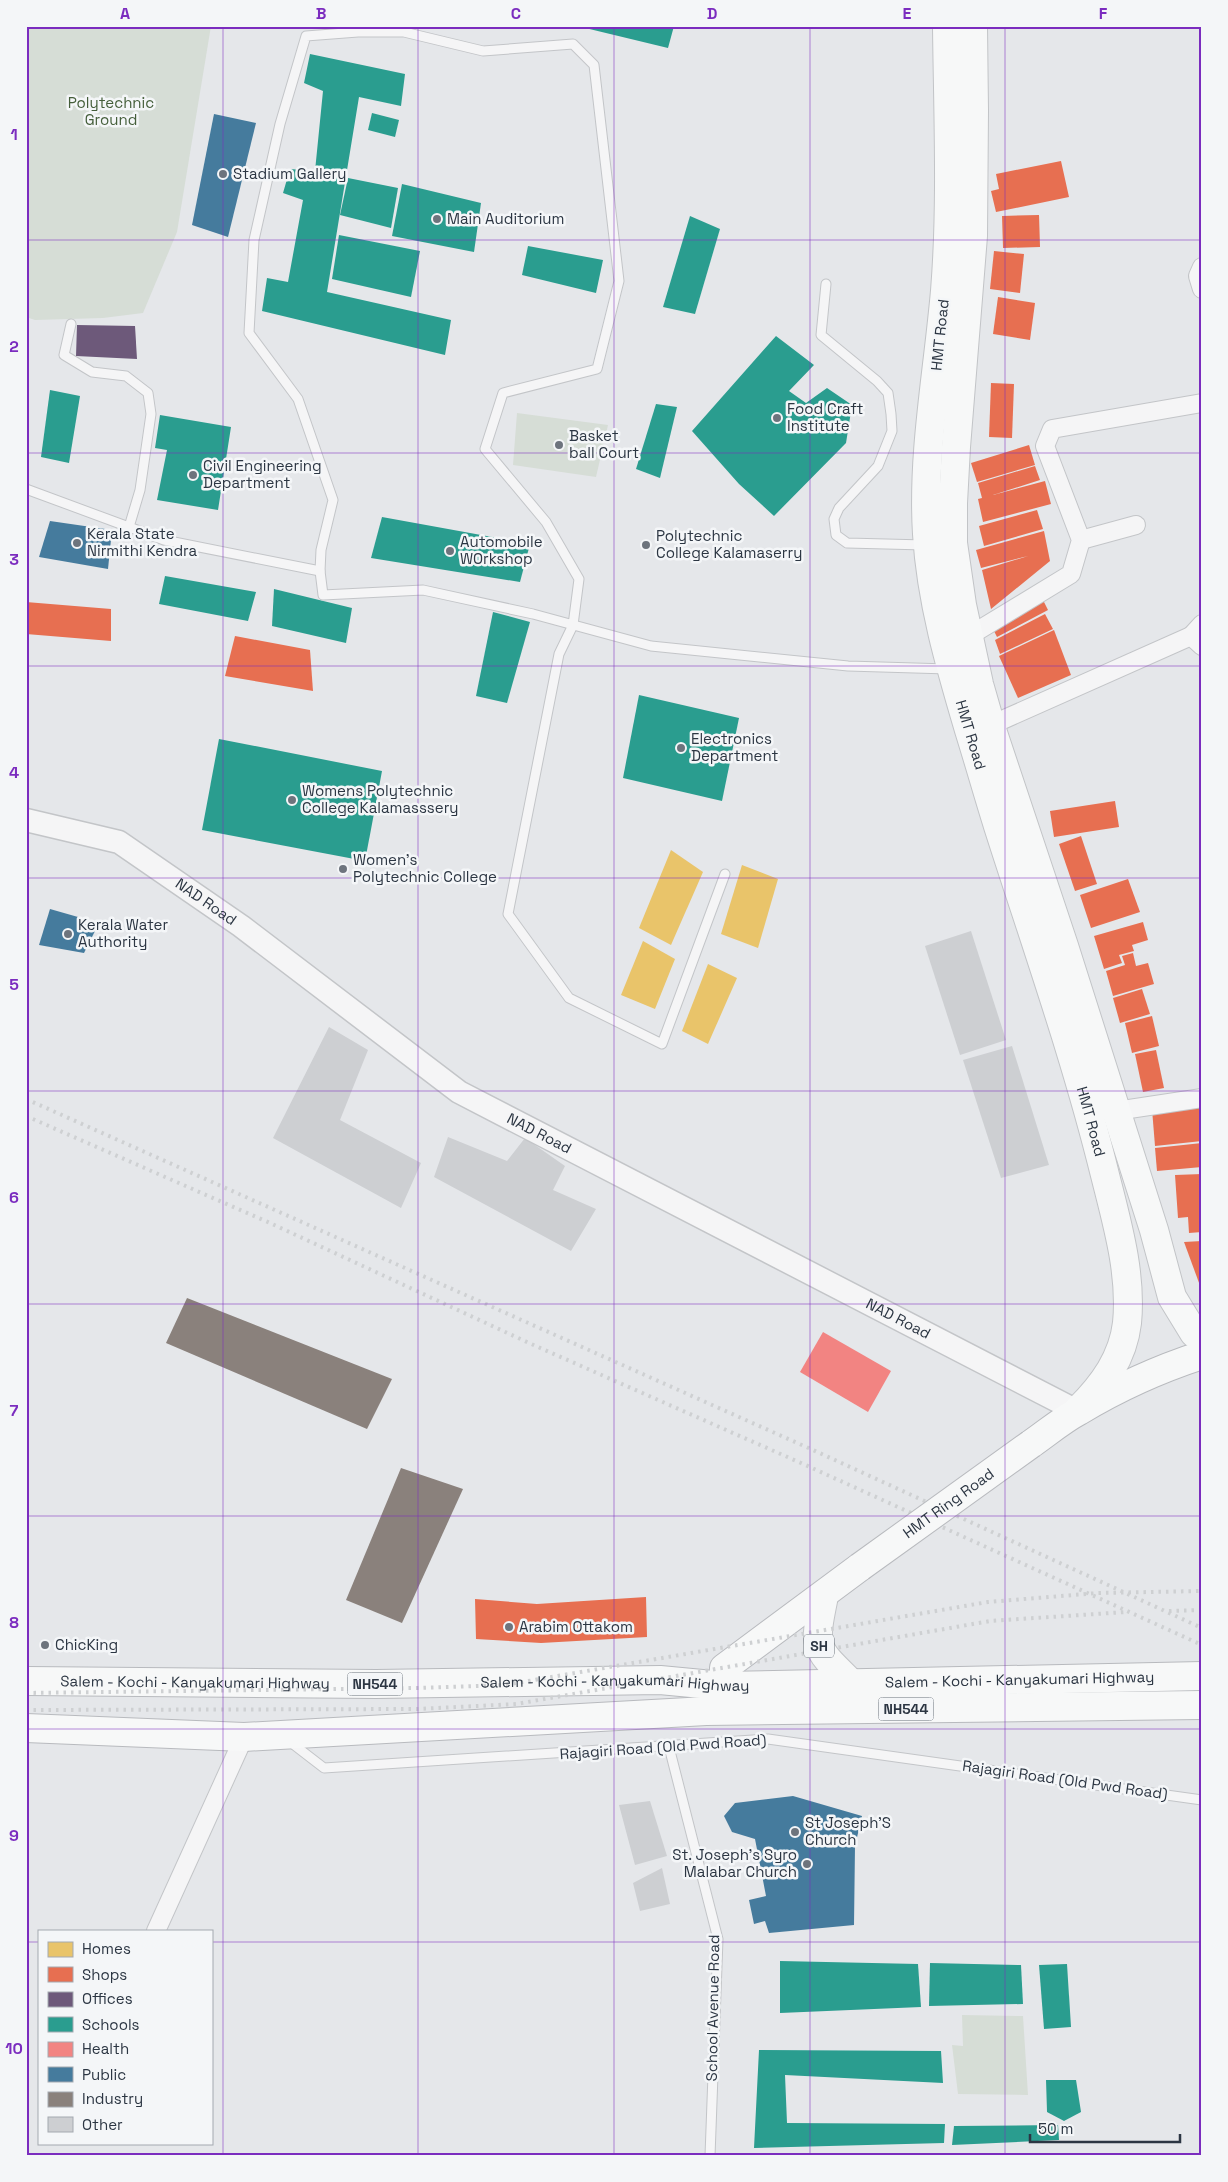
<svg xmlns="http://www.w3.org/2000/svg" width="1228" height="2182" viewBox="0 0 1228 2182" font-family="'Space Grotesk',sans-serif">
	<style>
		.green { fill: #d6ddd6 }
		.homes { fill: #e9c46a }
		.shops { fill: #e76f51 }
		.offices { fill: #6d597a }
		.schools { fill: #2a9d8f }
		.health { fill: #f28482 }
		.public { fill: #457b9d }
		.industry { fill: #8a817c }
		.building { fill: #cdcfd2 }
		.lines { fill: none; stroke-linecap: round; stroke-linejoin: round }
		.service-casing { stroke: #c3c5c8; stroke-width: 11 }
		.minor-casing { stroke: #c3c5c8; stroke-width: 20 }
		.tertiary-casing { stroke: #c3c5c8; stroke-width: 25 }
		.primary-casing { stroke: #c2c4c7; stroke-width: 30 }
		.trunk-casing { stroke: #b8babe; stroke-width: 30 }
		.service { stroke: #f5f5f6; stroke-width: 9 }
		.minor { stroke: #f5f5f6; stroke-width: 18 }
		.tertiary { stroke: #f5f5f6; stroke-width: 22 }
		.primary { stroke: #f7f8f8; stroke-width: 28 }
		.trunk { stroke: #f7f8f8; stroke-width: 28 }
		.rail { stroke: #ced0d2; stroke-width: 4; stroke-dasharray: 2.5 5; stroke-linecap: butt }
		.trunk-bridge-casing { stroke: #b8babe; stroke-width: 30; stroke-linecap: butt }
		.trunk-bridge { stroke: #f7f8f8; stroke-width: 28 }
		.grid { fill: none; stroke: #7b2cbf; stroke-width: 1; stroke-opacity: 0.55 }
		.poi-dot { fill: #6d747d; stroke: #f4f6f8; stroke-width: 2 }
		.labels { text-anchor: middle; stroke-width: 5; stroke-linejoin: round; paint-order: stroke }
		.shield { fill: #f4f6f8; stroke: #687079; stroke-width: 1 }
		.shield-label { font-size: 14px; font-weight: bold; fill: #2c3643 }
		.park-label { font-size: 15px; fill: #445e3a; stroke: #f4f6f8 }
		.poi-label { font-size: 15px; fill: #2c3643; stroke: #f4f6f8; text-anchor: start }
		.street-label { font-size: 15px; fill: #2c3643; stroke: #f4f6f8 }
		.neatline { fill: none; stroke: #7b2cbf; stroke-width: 2 }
		.grid-label { font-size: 16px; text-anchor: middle; font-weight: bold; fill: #7b2cbf }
	</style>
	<rect width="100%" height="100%" fill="#e5e7ea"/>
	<g class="green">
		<path d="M26 26H211L177 232 143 313 103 318 35 320 26 317Z"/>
		<path d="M517 413 608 425 596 477 513 465Z"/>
		<path d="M962 2015 1023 2016 1028 2095 958 2094 952 2045 963 2046Z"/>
	</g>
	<g class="homes">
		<path d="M671 850 703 872 671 945 639 928Z"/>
		<path d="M742 865 778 879 758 948 721 934Z"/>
		<path d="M643 941 675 959 655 1009 621 995Z"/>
		<path d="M708 964 737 978 708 1044 682 1031Z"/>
	</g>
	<g class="shops">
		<path d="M1061 161 1069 197 996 212 991 191 999 189 996 174Z"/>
		<path d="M1039 215 1040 247 1003 248 1002 216Z"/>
		<path d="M994 251 1024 254 1020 293 990 289Z"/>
		<path d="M998 297 1035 303 1030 340 993 334Z"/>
		<path d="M991 383 1014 384 1012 438 989 437Z"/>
		<path d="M1029 445 1035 465 977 482 971 463Z"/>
		<path d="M1035 466 1040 480 993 495 1045 481 1051 504 983 522 978 499 982 498 978 483Z"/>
		<path d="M1037 510 1043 529 984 546 979 526Z"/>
		<path d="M1044 531 1050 561 991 609 982 570 1028 556 981 568 976 550Z"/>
		<path d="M1041 596 1048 610 997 637 991 625Z"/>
		<path d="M26 602 111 609V641L26 634Z"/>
		<path d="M1045 614 1053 629 1000 654 995 640Z"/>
		<path d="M1054 630 1071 675 1018 698 999 656Z"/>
		<path d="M235 636 310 650 313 691 225 676Z"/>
		<path d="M1115 801 1119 827 1054 837 1050 811Z"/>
		<path d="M1081 836 1097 884 1075 891 1059 844Z"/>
		<path d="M1128 879 1140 912 1091 928 1080 895Z"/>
		<path d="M1143 922 1148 940 1132 945 1134 951 1119 955 1122 963 1104 969 1094 936Z"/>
		<path d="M1133 953 1136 966 1148 963 1154 984 1113 996 1106 971 1125 965 1122 956Z"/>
		<path d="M1142 989 1150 1014 1120 1023 1113 998Z"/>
		<path d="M1152 1016 1159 1046 1132 1053 1125 1023Z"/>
		<path d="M1156 1050 1164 1088 1143 1092 1135 1054Z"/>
		<path d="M1201 1104 1202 1141 1155 1146 1152 1109Z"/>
		<path d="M1202 1143V1167L1157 1171 1155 1148Z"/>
		<path d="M1202 1174V1232L1189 1233 1188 1217 1178 1218 1175 1175Z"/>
		<path d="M1202 1241V1291L1184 1242Z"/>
		<path d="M646 1597 647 1637 541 1643 476 1639 475 1599 537 1604Z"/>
	</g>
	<path class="offices" d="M77 325 135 326 137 359 76 356Z"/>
	<g class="schools">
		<path d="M577 26H674L668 48Z"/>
		<path d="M310 54 405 74 401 106 359 97 327 292 451 320 445 355 262 311 267 278 288 282 303 200 283 193 290 169 315 171 323 91 304 83Z"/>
		<path d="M372 113 399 120 395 137 368 130Z"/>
		<path d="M348 178 398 188 391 228 340 215Z"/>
		<path d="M402 184 481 203 474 252 392 236Z"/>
		<path d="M690 216 720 229 695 314 663 307Z"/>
		<path d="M339 235 420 251 411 297 332 279Z"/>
		<path d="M528 246 603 260 596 293 522 275Z"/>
		<path d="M776 336 814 365 789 391 806 403 827 388 852 405 846 443 774 516 739 484 692 431Z"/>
		<path d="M50 390 80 396 69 463 41 457Z"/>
		<path d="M656 404 677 407 660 478 636 469Z"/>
		<path d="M160 415 231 427 218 510 157 500 167 450 155 448Z"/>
		<path d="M382 517 530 544 520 582 371 558Z"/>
		<path d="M165 576 256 592 248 621 159 604Z"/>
		<path d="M274 589 352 608 346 643 272 626Z"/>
		<path d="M493 612 530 622 507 703 476 696Z"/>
		<path d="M639 695 739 718 722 801 623 778Z"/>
		<path d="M219 739 382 771 365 861 202 830Z"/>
		<path d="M780 1961 918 1964 921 2007 780 2013Z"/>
		<path d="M930 1963 1021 1965 1023 2004 929 2006Z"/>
		<path d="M1067 1964 1071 2027 1044 2029 1039 1965Z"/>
		<path d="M759 2050 941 2051 943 2083 785 2075 787 2123 945 2124 944 2143 754 2148Z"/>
		<path d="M1046 2080H1076L1081 2112 1064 2121 1047 2112Z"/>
		<path d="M1058 2125 1059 2140 952 2145 954 2126Z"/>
	</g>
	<path class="health" d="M823 1332 891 1371 868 1412 800 1372Z"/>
	<g class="public">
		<path d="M214 114 256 123 228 237 192 225Z"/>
		<path d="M50 521 112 530 108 569 39 557Z"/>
		<path d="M50 909 99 923 84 953 39 945Z"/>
		<path d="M793 1796 862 1816 855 1846 854 1925 769 1933 765 1921 754 1924 749 1900 766 1896 755 1839 732 1832 724 1816 735 1803Z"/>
	</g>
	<g class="industry">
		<path d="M187 1298 392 1379 367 1429 166 1343Z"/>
		<path d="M401 1468 463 1489 402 1623 346 1600Z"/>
	</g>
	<g class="building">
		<path d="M971 931 1006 1040 960 1055 925 946Z"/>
		<path d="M329 1027 368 1050 340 1120 421 1163 401 1208 273 1138Z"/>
		<path d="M1012 1046 1049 1165 1001 1178 963 1060Z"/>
		<path d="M448 1137 507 1161 525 1138 565 1166 553 1190 596 1209 571 1251 434 1177Z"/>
		<path d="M650 1801 667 1856 635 1865 619 1805Z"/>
		<path d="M662 1868 670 1904 640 1911 633 1883Z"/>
	</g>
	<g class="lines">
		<defs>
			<g id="service">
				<path d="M826 284 821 335 877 381 888 393 891 414 892 431 878 466 839 508 834 519 836 535 847 543 925 545"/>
				<path d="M71 324 64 355 92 372 126 376 148 393 151 414 140 490 129 527"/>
				<path d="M26 489 164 540 320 571"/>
				<path d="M725 874 662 1044 569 998 508 914 559 654 573 625 579 579 546 522 485 449 503 393 597 369 619 281 594 65 573 44 483 51 404 32H358L306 36 280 124 254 240 249 333 298 399 333 500 321 550 320 571 323 595 423 590 533 614 651 646 848 666 948 669"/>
				<path d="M289 1741 324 1768 768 1739 1202 1800"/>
				<path d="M669 1747 718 1939 710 2156"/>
			</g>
			<g id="minor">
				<path d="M1202 267 1198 276 1202 289"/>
				<path d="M1081 540 1136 525"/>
				<path d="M969 636 1071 574 1081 540 1045 446 1052 429 1202 403"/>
				<path d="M1191 636 1202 624"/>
				<path d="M991 725 1191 636 1202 646"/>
				<path d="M1116 1111 1202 1098"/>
				<path d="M156 1931 244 1737"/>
			</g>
			<g id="tertiary">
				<path id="s1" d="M26 820 119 842 241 926 459 1092 1077 1411"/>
			</g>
			<g id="primary">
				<path id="s2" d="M947 26C948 114 952 204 945 291 938 372 922 453 927 534 931 601 950 666 969 730 979 762 988 794 998 826 1035 942 1076 1057 1105 1175 1117 1223 1132 1274 1127 1323 1123 1358 1103 1385 1079 1409"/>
				<path d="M973 26 974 111 973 236 956 447 953 503V543L962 605 979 684 993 733 1064 946 1154 1230 1172 1297 1194 1333 1202 1339"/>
				<path d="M824 1596C813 1649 814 1647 852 1684"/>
			</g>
			<g id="trunk">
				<path d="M1031 1444C1047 1433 1062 1420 1079 1411 1117 1388 1159 1369 1202 1355"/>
				<path id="s3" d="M26 1681 376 1684 660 1680 723 1686 1202 1676"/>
				<path d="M723 1686 724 1668 860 1567"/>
				<path d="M26 1728 244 1737 706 1711 1202 1705"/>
			</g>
		</defs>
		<use href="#service" class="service-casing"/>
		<use href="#minor" class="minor-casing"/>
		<use href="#tertiary" class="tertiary-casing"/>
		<use href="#primary" class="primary-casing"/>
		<use href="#trunk" class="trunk-casing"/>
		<use href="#service" class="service"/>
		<use href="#minor" class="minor"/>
		<use href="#tertiary" class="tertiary"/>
		<use href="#primary" class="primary"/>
		<use href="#trunk" class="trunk"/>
		<g class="rail">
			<path d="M26 1099 813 1450 1202 1628"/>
			<path d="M26 1116 270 1223 529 1343 801 1463 1202 1645"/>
			<path d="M1169 1611 1202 1610"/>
			<path d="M26 1693 417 1688 505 1685 988 1602 1098 1593 1202 1591"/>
			<path d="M26 1710 418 1709 516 1704 990 1621 1126 1612"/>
		</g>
		<defs>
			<g id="trunk-bridge">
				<path id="s4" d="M860 1567 1031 1444"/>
			</g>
		</defs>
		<use href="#trunk-bridge" class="trunk-bridge-casing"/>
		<use href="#trunk-bridge" class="trunk-bridge"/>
	</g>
	<path class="grid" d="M223 26V2156M418 26V2156M614 26V2156M810 26V2156M1005 26V2156M26 240H1202M26 453H1202M26 666H1202M26 878H1202M26 1091H1202M26 1304H1202M26 1516H1202M26 1729H1202M26 1942H39M211 1942H1202"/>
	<g class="poi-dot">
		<circle cx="223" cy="174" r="5"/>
		<circle cx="437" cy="219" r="5"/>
		<circle cx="777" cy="418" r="5"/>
		<circle cx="559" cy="445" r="5"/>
		<circle cx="193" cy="475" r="5"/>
		<circle cx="77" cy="543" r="5"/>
		<circle cx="646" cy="545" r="5"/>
		<circle cx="450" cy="551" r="5"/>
		<circle cx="681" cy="748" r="5"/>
		<circle cx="292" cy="800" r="5"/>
		<circle cx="343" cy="869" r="5"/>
		<circle cx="68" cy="934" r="5"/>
		<circle cx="509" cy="1627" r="5"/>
		<circle cx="45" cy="1645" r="5"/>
		<circle cx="795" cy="1832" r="5"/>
		<circle cx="807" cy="1864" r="5"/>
	</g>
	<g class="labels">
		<g class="shield">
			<rect x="804" y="1634.5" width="30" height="23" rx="4"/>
			<rect x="347.5" y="1672.5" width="55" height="23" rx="4"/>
			<rect x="878.5" y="1697.5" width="55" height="23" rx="4"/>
		</g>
		<g class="shield-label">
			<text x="819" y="1651">SH</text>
			<text x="375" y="1689">NH544</text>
			<text x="906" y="1714">NH544</text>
		</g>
		<g class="park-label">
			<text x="111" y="108">Polytechnic<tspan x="111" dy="17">Ground</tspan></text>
		</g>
		<g class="poi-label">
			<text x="233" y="179">Stadium Gallery</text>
			<text x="447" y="224">Main Auditorium</text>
			<text x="787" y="414">Food Craft<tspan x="787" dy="17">Institute</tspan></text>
			<text x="569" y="441">Basket<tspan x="569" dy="17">ball Court</tspan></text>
			<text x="203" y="471">Civil Engineering<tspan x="203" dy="17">Department</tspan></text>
			<text x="87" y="539">Kerala State<tspan x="87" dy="17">Nirmithi Kendra</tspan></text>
			<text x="656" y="541">Polytechnic<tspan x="656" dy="17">College Kalamaserry</tspan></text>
			<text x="460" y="547">Automobile<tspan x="460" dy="17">WOrkshop</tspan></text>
			<text x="691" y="744">Electronics<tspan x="691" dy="17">Department</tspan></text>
			<text x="302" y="796">Womens Polytechnic<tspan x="302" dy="17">College Kalamasssery</tspan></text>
			<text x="353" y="865">Women's<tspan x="353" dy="17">Polytechnic College</tspan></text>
			<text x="78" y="930">Kerala Water<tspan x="78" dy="17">Authority</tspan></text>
			<text x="519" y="1632">Arabim Ottakom</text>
			<text x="55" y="1650">ChicKing</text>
			<text x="805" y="1828">St Joseph'S<tspan x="805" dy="17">Church</tspan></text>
			<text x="797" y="1860" text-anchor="end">St. Joseph's Syro<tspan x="797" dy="17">Malabar Church</tspan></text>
		</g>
		<g class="street-label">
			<text transform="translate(940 335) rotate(-84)" y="5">HMT Road</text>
			<text dy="5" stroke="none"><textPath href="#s2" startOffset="715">HMT Road</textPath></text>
			<text dy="5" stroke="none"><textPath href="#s1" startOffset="201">NAD Road</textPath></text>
			<text dy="5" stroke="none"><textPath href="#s2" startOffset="1120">HMT Road</textPath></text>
			<text dy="5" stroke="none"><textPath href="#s1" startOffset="608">NAD Road</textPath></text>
			<text dy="5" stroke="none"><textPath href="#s1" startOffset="1012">NAD Road</textPath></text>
			<text dy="5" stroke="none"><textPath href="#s4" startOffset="109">HMT Ring Road</textPath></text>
			<text dy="5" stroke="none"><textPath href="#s3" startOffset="994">Salem - Kochi - Kanyakumari Highway</textPath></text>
			<text dy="5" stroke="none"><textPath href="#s3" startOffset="169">Salem - Kochi - Kanyakumari Highway</textPath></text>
			<text dy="5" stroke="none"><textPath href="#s3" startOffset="589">Salem - Kochi - Kanyakumari Highway</textPath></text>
			<text transform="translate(663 1747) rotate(-4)" y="5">Rajagiri Road (Old Pwd Road)</text>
			<text transform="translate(1065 1780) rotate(8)" y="5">Rajagiri Road (Old Pwd Road)</text>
			<text transform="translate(713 2008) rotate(-89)" y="5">School Avenue Road</text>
		</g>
	</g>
	<rect width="1228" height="2182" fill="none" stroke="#f4f6f8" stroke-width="55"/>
	<rect x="38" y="1930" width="175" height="215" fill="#f4f6f8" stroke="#a4a9b0"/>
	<rect x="48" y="1942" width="25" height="15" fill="#e9c46a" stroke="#a4a9b0"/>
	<text x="82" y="1954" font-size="15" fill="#2c3643">Homes</text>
	<rect x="48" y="1967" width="25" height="15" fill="#e76f51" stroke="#a4a9b0"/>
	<text x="82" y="1980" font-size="15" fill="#2c3643">Shops</text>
	<rect x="48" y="1992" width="25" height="15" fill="#6d597a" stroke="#a4a9b0"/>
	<text x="82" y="2004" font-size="15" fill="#2c3643">Offices</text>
	<rect x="48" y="2017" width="25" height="15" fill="#2a9d8f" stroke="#a4a9b0"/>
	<text x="82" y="2030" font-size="15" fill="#2c3643">Schools</text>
	<rect x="48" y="2042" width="25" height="15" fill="#f28482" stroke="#a4a9b0"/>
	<text x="82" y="2054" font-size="15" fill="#2c3643">Health</text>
	<rect x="48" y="2067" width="25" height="15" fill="#457b9d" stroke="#a4a9b0"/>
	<text x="82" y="2080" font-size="15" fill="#2c3643">Public</text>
	<rect x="48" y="2092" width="25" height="15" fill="#8a817c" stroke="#a4a9b0"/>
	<text x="82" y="2104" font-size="15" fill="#2c3643">Industry</text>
	<rect x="48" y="2117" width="25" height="15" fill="#cdcfd2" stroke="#a4a9b0"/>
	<text x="82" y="2130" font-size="15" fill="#2c3643">Other</text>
	<path d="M1030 2134v8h150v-8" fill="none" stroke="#2c3643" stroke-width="2.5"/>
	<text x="1038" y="2134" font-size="15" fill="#2c3643" stroke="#f4f6f8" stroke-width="4" paint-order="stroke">50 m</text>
	<rect x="28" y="28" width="1172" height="2126" class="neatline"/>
	<g class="grid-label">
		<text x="125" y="19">A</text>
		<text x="321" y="19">B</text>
		<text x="516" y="19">C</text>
		<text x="712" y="19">D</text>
		<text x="907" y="19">E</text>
		<text x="1103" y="19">F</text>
		<text x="14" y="140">1</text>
		<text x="14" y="352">2</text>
		<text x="14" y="565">3</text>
		<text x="14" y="778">4</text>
		<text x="14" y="990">5</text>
		<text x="14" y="1203">6</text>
		<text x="14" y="1416">7</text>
		<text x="14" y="1628">8</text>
		<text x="14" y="1841">9</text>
		<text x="14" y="2054">10</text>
	</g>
</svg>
